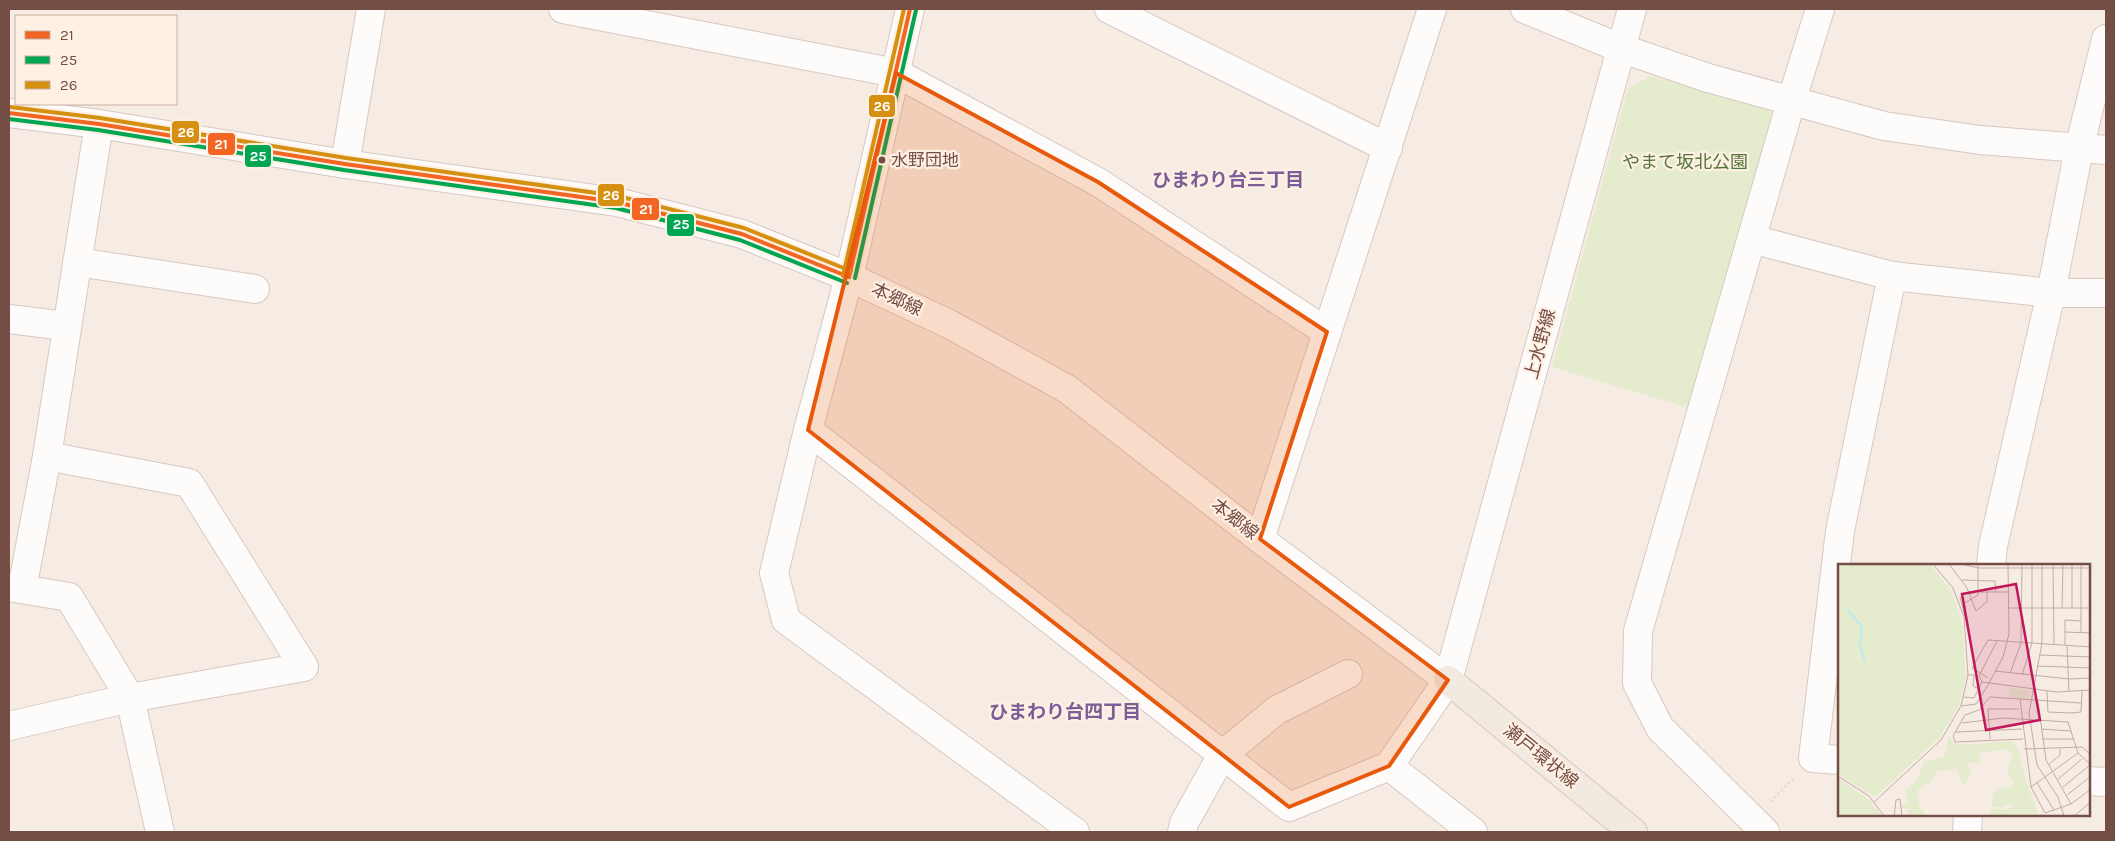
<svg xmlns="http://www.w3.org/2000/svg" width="2115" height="841" viewBox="0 0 2115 841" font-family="Karla,'Noto Sans JP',sans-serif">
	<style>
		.green { fill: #e4eccd }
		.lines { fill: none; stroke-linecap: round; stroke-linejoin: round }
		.minor-casing { stroke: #d7c8c2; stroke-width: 30 }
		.tertiary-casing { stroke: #d7c8c2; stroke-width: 30 }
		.primary-casing { stroke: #d5c7c2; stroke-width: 30 }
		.path { stroke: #d7cbc7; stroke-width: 3; stroke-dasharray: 1 4; stroke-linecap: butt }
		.minor { stroke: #fefcfb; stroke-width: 28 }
		.tertiary { stroke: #fefcfb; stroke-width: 28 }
		.primary { stroke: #f2e9e1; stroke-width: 28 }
		.bus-1-casing { stroke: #fff0e4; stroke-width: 8 }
		.bus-2-casing { stroke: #fff0e4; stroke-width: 8 }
		.bus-3-casing { stroke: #fff0e4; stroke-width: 8 }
		.bus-1 { stroke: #f26522; stroke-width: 4 }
		.bus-2 { stroke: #00a651; stroke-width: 4 }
		.bus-3 { stroke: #d69011; stroke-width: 4 }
		.marked { fill: #e8590c; fill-opacity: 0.2; stroke: #e8590c; stroke-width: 4; stroke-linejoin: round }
		.bus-dot { fill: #744d44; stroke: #fff0e4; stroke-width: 2 }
		.labels { text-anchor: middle; stroke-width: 4.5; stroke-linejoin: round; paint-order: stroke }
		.bus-label { font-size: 17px; fill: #744d44; stroke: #fff0e4; text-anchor: start }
		.park-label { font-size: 18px; fill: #547539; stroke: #fff0e4 }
		.street-label { font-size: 18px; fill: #744d44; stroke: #fff0e4 }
		.neighbourhood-label { font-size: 19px; font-weight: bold; fill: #7b5e98; stroke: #fff0e4 }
		.inset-river { fill: none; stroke: #c5e9e6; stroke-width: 2.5 }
		.inset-road { fill: none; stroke: #c2aca4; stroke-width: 1 }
		.view { fill: #c2185b; fill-opacity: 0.15; stroke: #c2185b; stroke-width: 2.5 }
		.inset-edge { fill: none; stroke: #744d44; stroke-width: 2.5 }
		.line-badge { stroke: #fff0e4; stroke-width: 2 }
		.badge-label { font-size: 14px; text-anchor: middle; font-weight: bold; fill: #fff }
	</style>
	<rect width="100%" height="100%" fill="#f6ece4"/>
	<path class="green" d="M1650 76 1769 108 1774 120 1689 408 1552 367 1628 88Z"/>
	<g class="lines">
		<defs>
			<g id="minor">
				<path d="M563 9 896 73 1098 182 1327 332"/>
				<path d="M1109 9 1388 148"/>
				<path d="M1525 9 1620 48"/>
				<path d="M345 164 371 9"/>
				<path d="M1752 239 1892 276 2051 293H2106"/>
				<path d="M77 262 255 289"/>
				<path d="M849 277 808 430 774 573 786 620 1075 832"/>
				<path d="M9 319 66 326"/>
				<path d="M808 430 1289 807 1389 766 1448 680"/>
				<path d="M1260 539 1432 9"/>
				<path d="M1991 565 1993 546 2051 293 2079 149 2106 39"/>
				<path d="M9 587 69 597 130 698 160 832"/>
				<path d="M22 589 47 456 99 124"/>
				<path d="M9 726 130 698 304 667 189 483 47 456"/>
				<path d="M1839 760 1813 758 1840 531 1892 276"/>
				<path d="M1389 766 1473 832"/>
				<path d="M2089 781 2106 782"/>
				<path d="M1182 832 1184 823 1222 755 1277 710 1348 674"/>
				<path d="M1765 832 1660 728 1637 683 1638 631 1791 102 1820 9"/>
				<path d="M1967 832 1968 815"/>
			</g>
			<g id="tertiary">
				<path d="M1620 48 1708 78 1884 126 1980 140 2106 150"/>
				<path d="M9 113 99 124 345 164 617 202 742 234 849 277 951 325 1067 389 1260 539 1448 680 1632 9"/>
				<path d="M849 277 910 9"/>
			</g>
			<path id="primary" d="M1448 680 1633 832"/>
		</defs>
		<use href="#minor" class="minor-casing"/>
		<use href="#tertiary" class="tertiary-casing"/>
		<use href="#primary" class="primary-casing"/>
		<path class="path" d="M1771 801 1795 777"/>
		<use href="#minor" class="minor"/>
		<use href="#tertiary" class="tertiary"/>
		<use href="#primary" class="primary"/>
		<defs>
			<g id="bus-1">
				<path d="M9 113 99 124 345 164 617 202 742 234 849 277"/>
				<path d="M849 277 910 9"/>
			</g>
			<g id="bus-2">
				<path d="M9 119 98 130 344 170 616 208 740 240 847 283"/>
				<path d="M855 278 916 10"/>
			</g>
			<g id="bus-3">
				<path d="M10 107 100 118 346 158 618 196 744 228 851 271"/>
				<path d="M843 276 904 9"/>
			</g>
		</defs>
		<use href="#bus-1" class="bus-1-casing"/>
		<use href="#bus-2" class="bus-2-casing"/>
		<use href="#bus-3" class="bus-3-casing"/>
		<use href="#bus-1" class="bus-1"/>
		<use href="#bus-2" class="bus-2"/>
		<use href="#bus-3" class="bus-3"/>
	</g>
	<path class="marked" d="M896 73 1098 182 1327 332 1260 539 1448 680 1389 766 1289 807 808 430Z"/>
	<circle class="bus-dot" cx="882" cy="160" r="4.5"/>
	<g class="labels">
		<g class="bus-label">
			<text x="891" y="166">水野団地</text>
		</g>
		<g class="park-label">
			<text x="1685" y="168">やまて坂北公園</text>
		</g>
		<g class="street-label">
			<text transform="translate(897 299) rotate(25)" y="6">本郷線</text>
			<text transform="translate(1540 344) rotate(-75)" y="6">上水野線</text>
			<text transform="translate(1235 519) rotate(38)" y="6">本郷線</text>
			<text transform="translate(1541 756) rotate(39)" y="6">瀬戸環状線</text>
		</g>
		<g class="neighbourhood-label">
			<text x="1228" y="186">ひまわり台三丁目</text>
			<text x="1065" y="718">ひまわり台四丁目</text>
		</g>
	</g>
	<g transform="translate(1838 564)">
		<rect width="252" height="252" fill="#f6ece4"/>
		<path d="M0 0H92L113 26 124 58 128 112 121 142 101 174 37 233 0 210ZM172 124 191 126V135L171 133ZM111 171 115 179 129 181 173 177 181 185 187 214 201 252H150L153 244 168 246 175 241 170 239 165 243H153L155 229 163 223 171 224 175 219 169 208 175 190 167 185 142 189 143 200 128 198 133 208 127 221 122 217 119 205 99 207 94 217 80 226 81 241 88 252H71L70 245 64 244V241L71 239 67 225 80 216 85 198 106 193ZM0 214 31 236 44 252H0Z" fill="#e4eccd"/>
		<path class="inset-river" d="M9 45 24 63 22 82 27 97"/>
		<path class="inset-road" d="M95 0 115 24 126 53 130 111 123 142M111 0 129 24 138 47 149 38V28M124 0 140 4H253M204 0V79L191 149 199 201 220 233 226 252M215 0 216 80M234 0V44M124 16 157 17 158 28M140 28H171M122 33 129 60M125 40 140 31V0M171 44H253M224 44 225 0M227 68 253 69M243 69V0M159 77 141 112 144 118 219 128 253 126M227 81V56L243 57M229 81 231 128M201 91 253 93M199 102 253 104M157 107 231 115 253 114M172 109 183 79 184 0M130 111H136L135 122 141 125M184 111 194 79V0M150 114 134 104 150 76 253 83M150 121 165 93 171 70 170 0M209 127 210 148 234 149 243 148 244 127M126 133 136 134 144 118M182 135 193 223 207 249 233 240 253 225M200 138 208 196 233 240M124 159 165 154 230 158 240 189 253 201M203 165 233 167M118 168 184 165M152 175 150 145H181M185 175 117 178 115 172 127 151 141 146 152 133 243 139M204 175H236M186 185 244 183 253 191M210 201 222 191V185M0 212 31 232 46 252M219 216 244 195M199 219 216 246M193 223 240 189M225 223 252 201M229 231 253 212M36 238 103 176 123 142 138 140 150 121M56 252 58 236 62 235 64 252M236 252 253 238"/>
		<path class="view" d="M178 20 202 156 148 166 124 30Z"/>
		<rect width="252" height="252" class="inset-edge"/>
	</g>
	<g class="line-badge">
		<rect x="868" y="94" width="28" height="24" rx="5" fill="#d69011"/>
		<rect x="171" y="120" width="29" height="24" rx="5" fill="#d69011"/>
		<rect x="207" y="132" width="29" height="24" rx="5" fill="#f26522"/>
		<rect x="244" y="144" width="28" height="24" rx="5" fill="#00a651"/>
		<rect x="597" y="183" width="28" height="24" rx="5" fill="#d69011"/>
		<rect x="631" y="197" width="29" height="24" rx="5" fill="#f26522"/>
		<rect x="666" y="213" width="29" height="24" rx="5" fill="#00a651"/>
	</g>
	<g class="badge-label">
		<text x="882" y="111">26</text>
		<text x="186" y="137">26</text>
		<text x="221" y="149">21</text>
		<text x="258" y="161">25</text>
		<text x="611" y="200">26</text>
		<text x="646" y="214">21</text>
		<text x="681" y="229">25</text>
	</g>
	<rect width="2115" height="841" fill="none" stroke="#744d44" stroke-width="20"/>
	<rect x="15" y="15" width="162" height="90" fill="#fff0e4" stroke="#c7afa4"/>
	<rect x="25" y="31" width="25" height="8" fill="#f26522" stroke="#c7afa4"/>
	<text x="60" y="40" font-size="15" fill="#744d44">21</text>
	<rect x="25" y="56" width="25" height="8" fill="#00a651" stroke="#c7afa4"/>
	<text x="60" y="65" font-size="15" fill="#744d44">25</text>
	<rect x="25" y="81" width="25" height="8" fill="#d69011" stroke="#c7afa4"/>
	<text x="60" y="90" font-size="15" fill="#744d44">26</text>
</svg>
